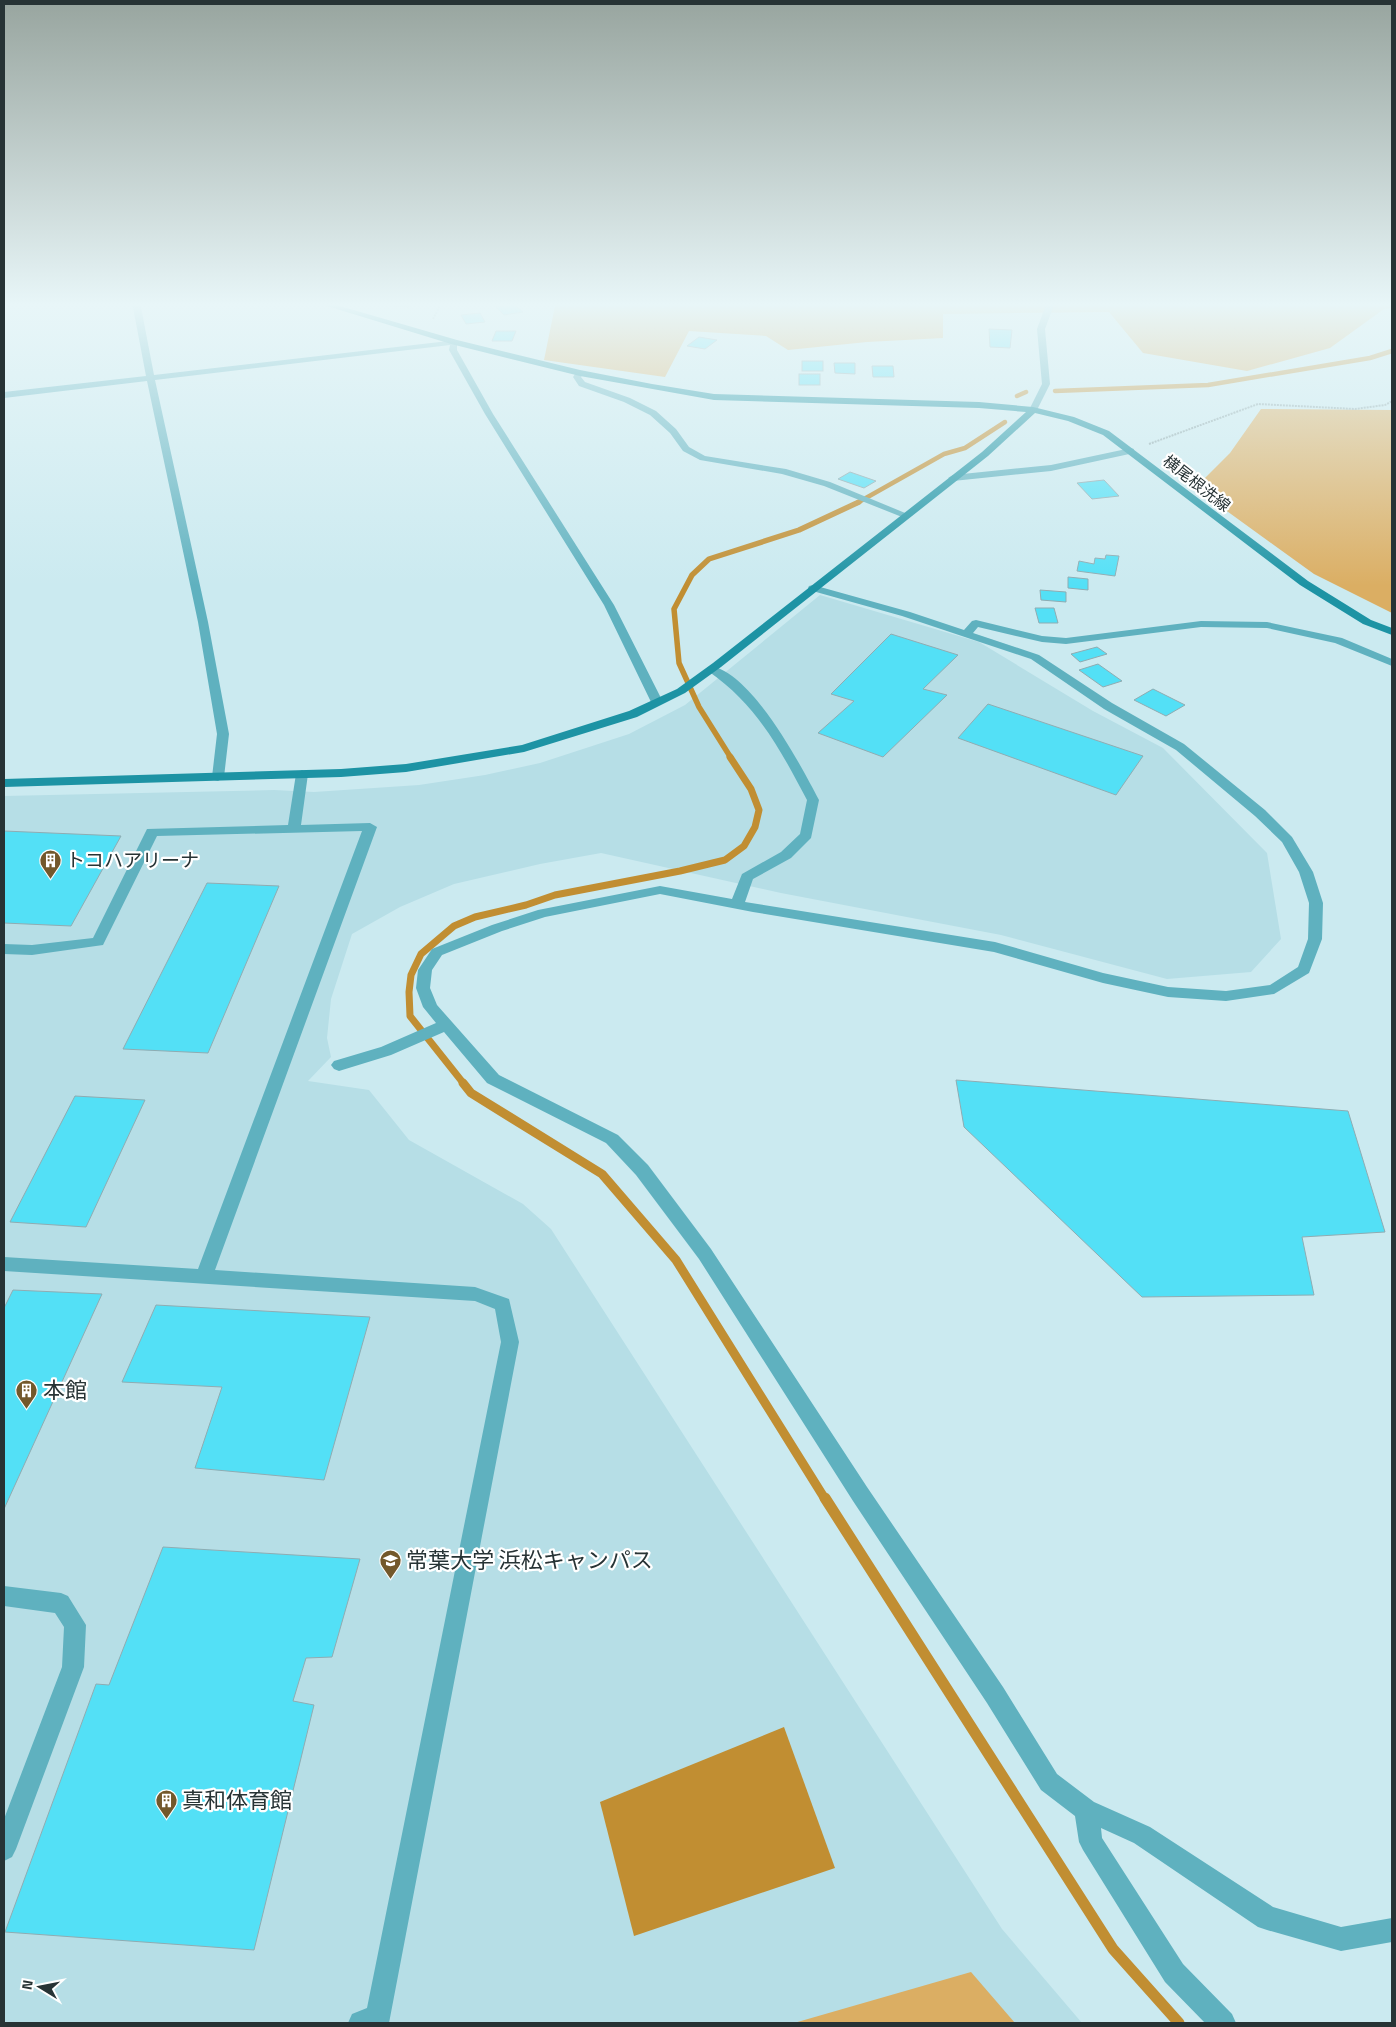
<svg xmlns="http://www.w3.org/2000/svg" width="1396" height="2027" viewBox="0 0 1396 2027" font-family="'Titillium Web','Noto Sans JP',sans-serif">
	<style>
		.built { fill: #b6dee6 }
		.green { fill: #dbae63 }
		.water { fill: #c18e32 }
		.lines { fill: none; stroke-linecap: round; stroke-linejoin: round }
		.stream-far4 { stroke: #c18e32; stroke-width: 4.5 }
		.stream-far3 { stroke: #c18e32; stroke-width: 5.5 }
		.stream-far2 { stroke: #c18e32; stroke-width: 7 }
		.stream-far1 { stroke: #c18e32; stroke-width: 9 }
		.stream { stroke: #c18e32; stroke-width: 11 }
		.building { fill: #53e0f6; stroke: #8facb2 }
		.path { stroke: #92abaf; stroke-width: 2; stroke-dasharray: 2 1; stroke-linecap: butt }
		.lane { fill: #5fb1bf; fill-rule: evenodd }
		.street { fill: #5fb1bf; fill-rule: evenodd }
		.secondary { fill: #1d93a4; fill-rule: evenodd }
		.labels { text-anchor: middle; stroke-width: 4.5; stroke-linejoin: round; paint-order: stroke }
		.far-street-label { font-size: 16px; fill: #273335; stroke: #fff }
		.poi-label { font-size: 19px; fill: #273335; stroke: #fff; text-anchor: start }
		.near-poi-label { font-size: 22px; fill: #273335; stroke: #fff; text-anchor: start }
	</style>
	<rect width="100%" height="100%" fill="#cbeaf0"/>
	<path class="built" d="M820 595 979 642 1093 711 1163 748 1267 853 1281 939 1251 972 1167 979 1001 935 781 893 601 853 540 864 454 884 400 907 352 934 331 999 327 1038 331 1057 308 1081 369 1090 409 1140 523 1204 551 1229 1002 1929 1082 2023H4V796L274 790 314 792 419 785 485 775 540 763 629 734 685 705Z"/>
	<g class="green">
		<path d="M541 302H1392V308L1384 309 1330 348 1247 371 1143 353 1109 312 943 314V338L867 342 788 350 766 336 689 331 665 377 544 360 555 306Z"/>
		<path d="M1261 409 1392 410V613L1314 574 1195 488 1230 453Z"/>
		<path d="M971 1972 1015 2023H794Z"/>
	</g>
	<path class="water" d="M784 1727 835 1868 634 1936 600 1802Z"/>
	<g class="lines">
		<g class="stream-far4">
			<path d="M1055 391 1208 385 1370 358 1392 351"/>
			<path d="M1017 396 1026 392"/>
			<path d="M857 503 944 454 965 448 1005 422"/>
		</g>
		<path class="stream-far3" d="M731 758 699 707 679 663 674 609 692 575 709 559 799 530 859 502"/>
		<path class="stream-far2" d="M464 1084 410 1016 409 992 411 975 421 954 454 926 475 917 526 905 555 895 680 871 725 860 744 846 755 827 759 810 751 789 730 757"/>
		<path class="stream-far1" d="M463 1083 471 1093 602 1174 676 1260 825 1499"/>
		<path class="stream" d="M825 1498 1113 1949 1179 2023"/>
	</g>
	<g class="building">
		<path d="M365 302H413L408 307 363 303Z"/>
		<path d="M514 304 523 312 504 315 496 307Z"/>
		<path d="M480 313 485 322 466 324 461 315Z"/>
		<path d="M989 329 1012 330 1010 348 990 347Z"/>
		<path d="M496 331H516L512 341H492Z"/>
		<path d="M699 337 717 340 705 349 687 346Z"/>
		<rect x="802" y="361" width="21" height="10"/>
		<path d="M834 363H855V374L835 373Z"/>
		<path d="M872 366H893L894 377H873Z"/>
		<rect x="799" y="374" width="21" height="11"/>
		<path d="M850 472 876 481 864 488 838 479Z"/>
		<path d="M1104 480 1119 496 1092 499 1077 483Z"/>
		<path d="M1106 555 1119 556 1115 576 1077 571 1079 561 1094 564 1095 558 1105 559Z"/>
		<path d="M1068 577 1088 579V590L1068 588Z"/>
		<path d="M1040 590 1066 592V602L1041 600Z"/>
		<path d="M1035 608H1054L1058 623H1039Z"/>
		<path d="M891 634 958 655 923 689 947 695 883 757 818 733 854 701 831 694Z"/>
		<path d="M1097 647 1107 654 1080 662 1071 654Z"/>
		<path d="M1098 664 1122 681 1103 687 1079 670Z"/>
		<path d="M1153 689 1185 705 1166 716 1134 700Z"/>
		<path d="M988 704 1143 756 1116 795 958 738Z"/>
		<path d="M4 831 121 836 71 926 4 923Z"/>
		<path d="M207 883 279 886 208 1053 123 1049Z"/>
		<path d="M956 1080 1348 1111 1385 1232 1302 1237 1314 1295 1142 1297 964 1127Z"/>
		<path d="M75 1096 145 1100 86 1227 10 1222Z"/>
		<path d="M13 1290 102 1294 4 1509V1308Z"/>
		<path d="M156 1305 370 1317 324 1480 195 1468 222 1387 122 1382Z"/>
		<path d="M163 1547 360 1559 332 1657 306 1658 293 1701 314 1705 254 1950 5 1932 96 1684 109 1685Z"/>
	</g>
	<g class="lines">
		<g class="path">
			<path d="M433 319 442 302"/>
			<path d="M1149 444 1258 404 1355 409 1385 405 1392 401"/>
		</g>
		<g class="lane">
			<path d="M302 770 308 774 301 825 370 823 377 827 215 1270 475 1287 509 1299 519 1342 389 2023H348L352 2014 367 2008 501 1342 495 1309 475 1301 4 1271V1257L198 1269 362 831 157 836 103 945 32 955 4 954V944L32 945 93 938 147 829 288 825 296 774Z"/>
			<path d="M4 1586 61 1593 68 1596 86 1625 84 1667 16 1849 12 1857 4 1861V1819L62 1667 64 1627 55 1613 4 1606Z"/>
		</g>
		<g class="street">
			<path d="M132 302H140L154 375 457 340V350L493 414 614 605 663 702 661 704H653L651 702 604 605 485 414 449 350 450 345 155 380 208 622 229 734 224 777 218 781 214 780 212 777 217 734 198 622 147 381 4 398V392L146 376Z"/>
			<path d="M1047 302H1055L1045 329 1050 384 1037 410 1033 413 1029 410 1042 384 1037 329Z"/>
			<path d="M577 371H583L584 373 581 377 585 382 630 398 656 411 676 429 689 447 705 456 786 469 830 482 910 515 905 518 902 517 824 486 782 474 700 460 683 451 670 433 650 415 624 402 579 386 573 377Z"/>
			<path d="M1131 448 1134 449V453L1051 471 953 481 948 478 953 475 1051 465Z"/>
			<path d="M813 585 910 612 964 630 972 621 976 620 1042 636 1066 638 1201 621 1267 622 1342 638 1392 659V666L1335 643 1267 628 1201 627 1066 644 1042 642 978 627 973 633 1039 655 1112 703 1184 744 1265 810 1292 837 1313 872 1323 903 1322 939 1309 973 1274 994 1226 1001 1168 997 1103 983 994 952 753 912 660 894 545 917 502 931 442 955 432 970 430 988 437 1005 499 1075 618 1135 648 1165 711 1249 867 1487 1003 1687 1057 1774 1094 1802 1150 1827 1273 1907 1341 1927 1392 1918V1942L1341 1951 1267 1930 1258 1927 1134 1843 1101 1828 1102 1838 1183 1964 1232 2014 1236 2023H1205L1165 1982 1083 1850 1079 1842 1075 1816 1041 1790 987 1703 853 1501 699 1259 636 1175 606 1143 487 1083 444 1032 391 1055 339 1071 334 1069 331 1065 334 1061 381 1047 436 1023 423 1007 416 988 418 970 432 949 492 925 538 910 660 886 732 899 742 874 781 852 800 834 807 800C780 749 757 705 708 671L706 669 708 667 712 666C754 676 800 764 819 800L811 838 791 858 753 879 745 902 995 942 1103 973 1168 987 1226 991 1270 985 1298 967 1308 939 1309 903 1299 872 1282 842 1255 816 1176 750 1104 709 1031 659 902 616 809 590 808 588 809 586Z"/>
		</g>
		<path class="secondary" d="M314 302H326L457 340 580 370 652 384 714 394 979 402 1033 407 1074 417 1109 431 1308 581 1371 620 1392 628V635L1363 624 1300 585 1103 435 1068 421 1035 413 988 456 721 667 685 693 637 717 524 752 406 772 341 777 4 787V779L341 769 406 764 522 745 629 711 677 689 713 663 982 452 1026 412 979 408 714 400 580 376 451 344Z"/>
	</g>
	<linearGradient id="sky" x2="0" y2="1"><stop stop-color="#98a59f"/><stop offset="0.52" stop-color="#e8f6f8"/><stop offset="1" stop-color="#e8f6f8" stop-opacity="0"/></linearGradient>
	<rect width="1396" height="586" fill="url(#sky)"/>
	<defs>
		<symbol id="building-pin" viewBox="-11 -11 22 30"><path d="M0 17L-7.5 6A9.5 9.5 0 1 1 7.5 6Z" fill="#73582b" stroke="#fff"/><path d="M-4-6H4V6H1V3H-1V6H-4ZM-2.5-4.3h1.7v1.8h-1.7ZM.8-4.3h1.7v1.8H.8ZM-2.5-1h1.7V.8h-1.7ZM.8-1h1.7V.8H.8Z" fill="#fff"/></symbol>
		<symbol id="university-pin" viewBox="-11 -11 22 30"><path d="M0 17L-7.5 6A9.5 9.5 0 1 1 7.5 6Z" fill="#73582b" stroke="#fff"/><path d="M0-5L7-2L0 1L-7-2ZM-4 1L0 2.5L4 1V4Q0 6-4 4Z" fill="#fff"/></symbol>
	</defs>
	<g fill-rule="evenodd">
		<use href="#building-pin" x="38" y="848" width="25" height="34"/>
		<use href="#building-pin" x="14" y="1378" width="25" height="34"/>
		<use href="#university-pin" x="378" y="1548" width="25" height="34"/>
		<use href="#building-pin" x="154" y="1788" width="25" height="34"/>
	</g>
	<g class="labels">
		<g class="far-street-label">
			<text transform="translate(1197 483) rotate(38)" y="6">横尾根洗線</text>
		</g>
		<g class="poi-label">
			<text x="66" y="867">トコハアリーナ</text>
		</g>
		<g class="near-poi-label">
			<text x="43" y="1398">本館</text>
			<text x="406" y="1568">常葉大学 浜松キャンパス</text>
			<text x="182" y="1808">真和体育館</text>
		</g>
	</g>
	<rect width="1396" height="2027" fill="none" stroke="#273335" stroke-width="10"/>
	<g transform="translate(40 1987) rotate(280)" stroke="#ffffff" stroke-width="4" paint-order="stroke">
	<path d="M0-4L9 19L0 12L-9 19Z" fill="#273335"/>
	<text y="-8" font-size="14" font-weight="bold" text-anchor="middle" fill="#273335">N</text>
	</g>
</svg>
